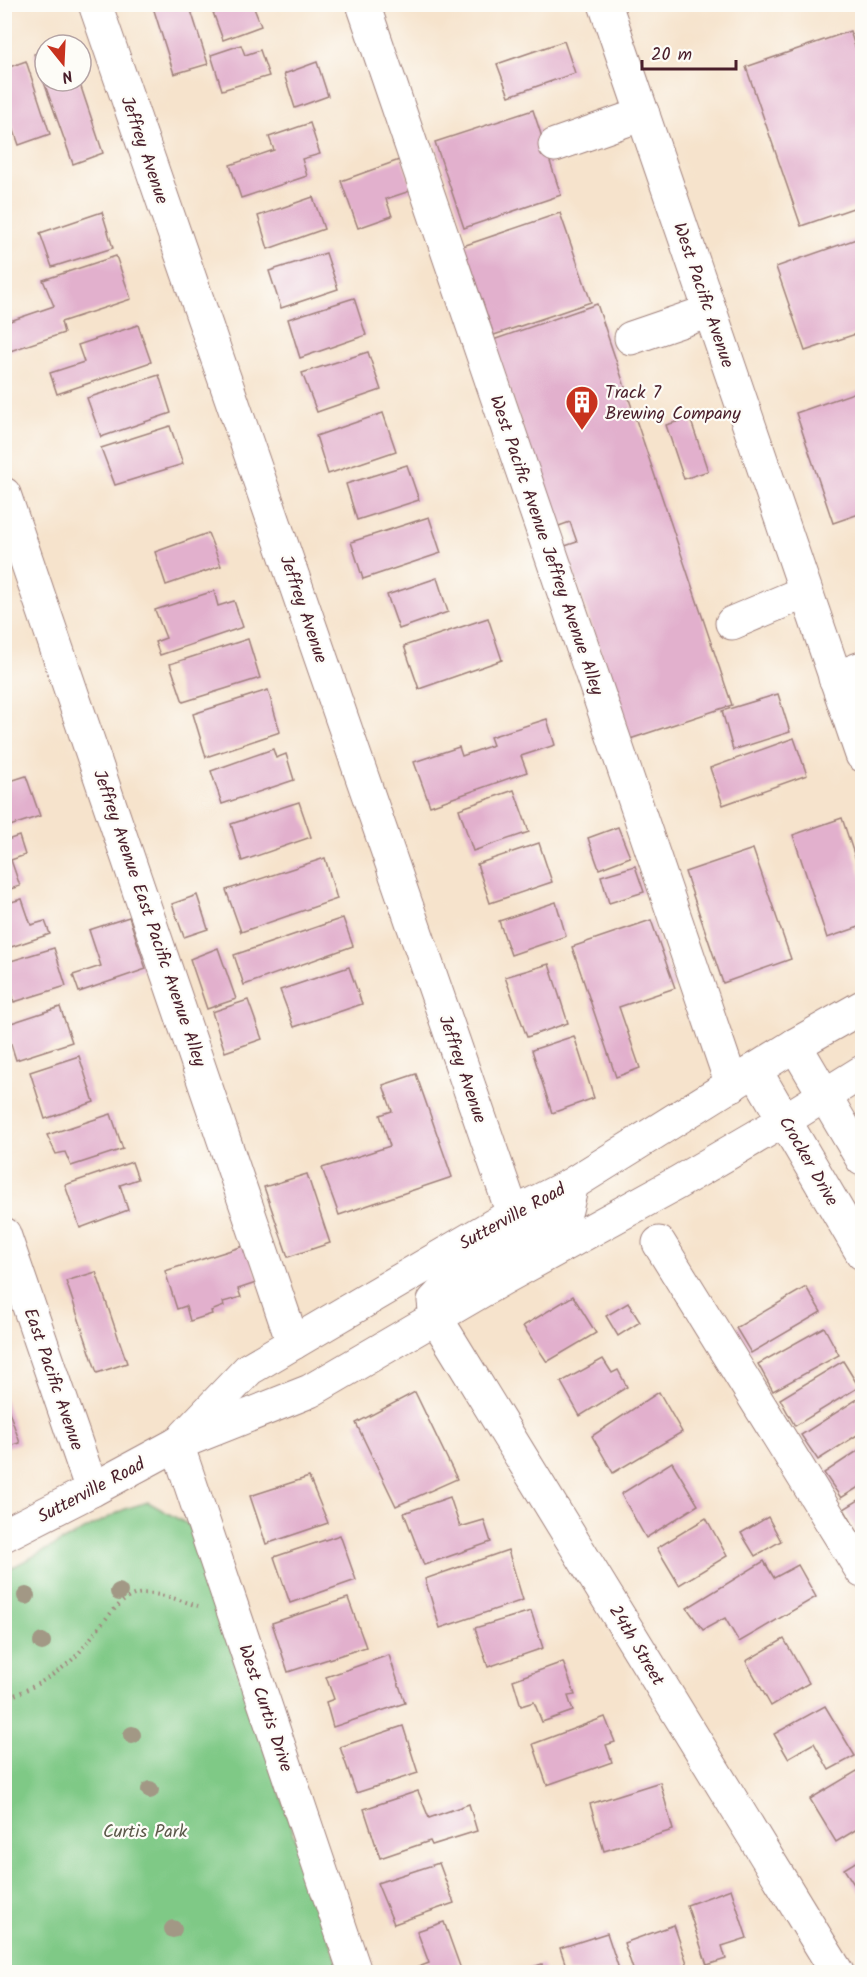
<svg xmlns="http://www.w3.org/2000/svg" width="867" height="1977" viewBox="0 0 867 1977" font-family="Kalam,sans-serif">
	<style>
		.green { fill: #7fc986; stroke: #647458; stroke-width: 1.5 }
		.building { fill: #e2b0cd }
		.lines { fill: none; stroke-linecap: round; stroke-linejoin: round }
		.minor-casing { stroke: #a0817c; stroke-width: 35 }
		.major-casing { stroke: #a0817c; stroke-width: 35 }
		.path { stroke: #a0817c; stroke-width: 4; stroke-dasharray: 1.5 4.5; stroke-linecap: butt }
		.minor { stroke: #fff; stroke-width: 33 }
		.major { stroke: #fff; stroke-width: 33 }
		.tree { fill: #a29885 }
		.labels { text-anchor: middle; stroke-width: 4.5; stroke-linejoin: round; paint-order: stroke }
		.street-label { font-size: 18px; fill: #4a1f2b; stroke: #fdfcf7 }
		.poi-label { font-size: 18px; fill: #4a1f2b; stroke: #fdfcf7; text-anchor: start }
		.park-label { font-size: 18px; fill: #5d5a4b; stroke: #fdfcf7 }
	</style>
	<rect width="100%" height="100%" fill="#fdfcf7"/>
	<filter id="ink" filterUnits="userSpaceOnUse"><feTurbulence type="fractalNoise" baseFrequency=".0167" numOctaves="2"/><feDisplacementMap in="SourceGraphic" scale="12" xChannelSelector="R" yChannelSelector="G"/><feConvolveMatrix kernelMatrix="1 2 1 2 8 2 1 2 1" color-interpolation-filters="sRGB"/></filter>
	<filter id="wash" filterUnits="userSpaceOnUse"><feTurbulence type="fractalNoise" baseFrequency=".008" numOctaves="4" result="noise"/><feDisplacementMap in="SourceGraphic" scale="24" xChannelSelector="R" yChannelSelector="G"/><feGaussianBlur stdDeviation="1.35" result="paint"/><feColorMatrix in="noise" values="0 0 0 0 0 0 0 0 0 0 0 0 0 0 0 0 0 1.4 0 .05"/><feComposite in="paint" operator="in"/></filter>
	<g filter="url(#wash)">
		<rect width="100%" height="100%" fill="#f6e3cc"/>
		<path class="green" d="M148 1502 189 1525 341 1972H5V1571L125 1509Z"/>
		<g id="blocks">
			<g class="building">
				<path d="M152 4H189L208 64 174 74Z"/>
				<path d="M210 4H262L254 8 261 26 223 40Z"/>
				<path d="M850 31 862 67V205L801 226 746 67Z"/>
				<path d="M564 41 575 73 509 96 497 64Z"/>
				<path d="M241 45 245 55 260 50 269 76 222 90 211 55Z"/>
				<path d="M45 51V81H79L103 153 73 164 34 54Z"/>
				<path d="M26 61 50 134 19 145 11 122 4 124V69Z"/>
				<path d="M317 62 328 96 295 108 284 74Z"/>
				<path d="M533 110 561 195 464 228 435 142Z"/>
				<path d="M310 123 320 154 302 159 307 176 241 198 230 165 274 150 269 137Z"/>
				<path d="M402 159 413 190 386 199 392 216 358 228 341 181Z"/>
				<path d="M313 197 324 229 268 249 258 216Z"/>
				<path d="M102 212 113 248 52 267 40 233Z"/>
				<path d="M560 213 591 302 494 335 463 246Z"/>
				<path d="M862 237V332L805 351 776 267Z"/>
				<path d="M326 253 338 289 281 308 269 271Z"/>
				<path d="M116 256 131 299 61 322 64 333 4 353V323L54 306 43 280Z"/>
				<path d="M354 298 366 335 300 358 288 319Z"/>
				<path d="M597 304 732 705 630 739 565 546 577 542 570 522 556 527 493 340Z"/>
				<path d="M138 325 151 362 57 394 50 373 84 362 78 345Z"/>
				<path d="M368 352 381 390 317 412 302 373Z"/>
				<path d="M159 375 171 413 101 437 87 398Z"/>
				<path d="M862 390V513L833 523 796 413Z"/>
				<path d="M383 413 396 451 328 474 316 436Z"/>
				<path d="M690 418 708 471 684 479 666 425Z"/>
				<path d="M170 426 183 464 115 485 101 448Z"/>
				<path d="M407 465 419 500 357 520 346 484Z"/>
				<path d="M429 517 441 553 363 579 351 542Z"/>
				<path d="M208 533 221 566 166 585 155 552Z"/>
				<path d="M437 578 448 612 399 629 387 595Z"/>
				<path d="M214 591 218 606 234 601 243 627 160 655 155 642 166 638 155 610Z"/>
				<path d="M488 618 502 660 419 689 404 646Z"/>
				<path d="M248 639 260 678 183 702 170 664Z"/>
				<path d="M268 690 280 732 206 757 193 714Z"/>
				<path d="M778 694 790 732 733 750 722 711Z"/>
				<path d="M547 719 555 745 521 756 527 772 430 806 414 762 459 747 462 756 493 745 490 737Z"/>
				<path d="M794 738 807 775 723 805 710 768Z"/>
				<path d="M273 749 276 758 286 754 294 780 222 804 211 771Z"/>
				<path d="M26 776 40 816 4 828V783Z"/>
				<path d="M514 790 529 832 473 851 459 809Z"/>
				<path d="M299 802 311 837 242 861 231 824Z"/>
				<path d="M842 818 862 878V926L827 938 793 835Z"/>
				<path d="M618 827 630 857 599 869 588 838Z"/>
				<path d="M19 836 25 855 11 860 20 886 4 891V841Z"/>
				<path d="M539 843 552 882 490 903 477 864Z"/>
				<path d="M753 849 791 959 723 983 685 872Z"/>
				<path d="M325 858 337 899 241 932 226 890Z"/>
				<path d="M635 866 644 892 609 903 601 876Z"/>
				<path d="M197 895 208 929 184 937 172 904Z"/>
				<path d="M22 899 31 925 45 921 50 934 11 947 9 941 4 942V904Z"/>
				<path d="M556 902 566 936 511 955 499 921Z"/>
				<path d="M129 917 146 969 79 992 73 975 101 966 89 930Z"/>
				<path d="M343 918 353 946 244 985 234 955Z"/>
				<path d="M651 920 675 988 619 1007 640 1068 616 1077 572 947Z"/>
				<path d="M54 948 66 986 14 1002 12 996 4 998V963Z"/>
				<path d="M218 948 236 999 207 1009 190 959Z"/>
				<path d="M549 964 568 1023 527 1037 505 977Z"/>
				<path d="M349 967 362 1004 294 1027 280 990Z"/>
				<path d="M248 1000 262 1039 225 1052 212 1012Z"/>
				<path d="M60 1007 72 1042 16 1060 5 1025Z"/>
				<path d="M574 1036 594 1098 552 1113 532 1050Z"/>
				<path d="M79 1056 94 1102 45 1119 30 1072Z"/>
				<path d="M416 1074 452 1177 339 1215 322 1168 390 1146 380 1115 392 1111 383 1085Z"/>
				<path d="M111 1114 123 1149 71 1166 65 1152 56 1154 47 1135Z"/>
				<path d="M132 1162 138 1179 120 1185 128 1210 80 1228 65 1185Z"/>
				<path d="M307 1174 330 1243 288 1257 264 1187Z"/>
				<path d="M247 1245 259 1282 238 1289 241 1297 223 1302 224 1306 211 1311 212 1314 190 1321 186 1306 177 1309 165 1271Z"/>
				<path d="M96 1272 127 1363 97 1373 66 1281Z"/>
				<path d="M806 1287 821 1312 751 1353 736 1328Z"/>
				<path d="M573 1296 596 1333 547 1362 523 1326Z"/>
				<path d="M628 1303 640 1322 618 1336 606 1316Z"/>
				<path d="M824 1327 839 1355 773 1391 758 1364Z"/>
				<path d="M603 1359 612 1373 618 1370 627 1387 580 1416 561 1382Z"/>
				<path d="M843 1361 859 1387 795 1426 780 1399Z"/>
				<path d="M415 1392 457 1479 396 1506 356 1423Z"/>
				<path d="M659 1392 682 1432 613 1473 592 1436Z"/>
				<path d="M862 1396V1432L818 1460 801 1435Z"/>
				<path d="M4 1397 20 1443 4 1448Z"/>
				<path d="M862 1448V1485L841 1498 824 1473Z"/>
				<path d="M672 1462 698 1505 646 1538 621 1494Z"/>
				<path d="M309 1477 328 1523 266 1544 250 1496Z"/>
				<path d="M450 1497 460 1527 484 1520 491 1542 424 1565 404 1513Z"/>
				<path d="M862 1498V1540L844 1509Z"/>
				<path d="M768 1517 781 1541 755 1556 741 1533Z"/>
				<path d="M706 1518 727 1556 679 1585 657 1548Z"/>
				<path d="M340 1535 356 1580 290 1603 274 1557Z"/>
				<path d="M508 1550 523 1600 440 1628 425 1579Z"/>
				<path d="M764 1561 774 1578 798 1565 816 1597 739 1642 725 1618 703 1630 687 1608Z"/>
				<path d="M348 1598 366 1647 288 1672 272 1623Z"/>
				<path d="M531 1611 543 1648 488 1667 475 1628Z"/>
				<path d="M784 1639 809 1683 771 1706 746 1661Z"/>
				<path d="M389 1655 405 1703 333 1727 326 1702 334 1699 326 1677Z"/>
				<path d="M563 1662 575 1695 568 1696 573 1711 542 1722 534 1702 521 1706 513 1680Z"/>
				<path d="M825 1706 855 1756 829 1770 814 1743 788 1758 774 1734Z"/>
				<path d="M605 1717 615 1742 606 1745 612 1762 547 1785 533 1744Z"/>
				<path d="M403 1726 418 1773 356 1793 340 1747Z"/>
				<path d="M862 1768V1826L836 1842 810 1799Z"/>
				<path d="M660 1782 673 1830 604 1851 590 1804Z"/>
				<path d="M418 1791 429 1818 469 1804 477 1831 432 1845 430 1841 380 1858 364 1809Z"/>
				<path d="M862 1858V1889L859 1892 844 1869Z"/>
				<path d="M439 1863 454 1903 394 1924 377 1883Z"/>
				<path d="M731 1889 747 1938 722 1946 726 1959 707 1965 687 1905Z"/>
				<path d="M444 1922 462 1972H418L416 1968 429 1963 417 1931Z"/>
				<path d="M674 1925 690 1972H634L624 1943Z"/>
				<path d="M607 1933 620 1972H568L560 1948Z"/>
				<path d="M542 1964 545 1972H518Z"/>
			</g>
		</g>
	</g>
	<g filter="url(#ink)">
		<use href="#blocks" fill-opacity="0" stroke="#a0817c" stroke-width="1.5"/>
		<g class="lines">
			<defs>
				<g id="minor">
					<path d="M95 4 513 1214"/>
					<path d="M363 4 732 1085"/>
					<path d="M605 4 862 755"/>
					<path d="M555 145 643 114"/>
					<path d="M631 338 710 311"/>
					<path d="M4 494 293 1343"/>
					<path d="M732 623 805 592"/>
					<path d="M835 678 862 668"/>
					<path d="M795 1045 862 1159"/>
					<path d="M755 1070 862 1253"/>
					<path d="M4 1234 92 1490"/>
					<path d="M659 1243 862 1571"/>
					<path d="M436 1318 837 1972"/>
					<path d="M177 1444 355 1972"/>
				</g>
				<g id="major">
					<path d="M436 1318 434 1301 453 1281 566 1210 570 1193"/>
					<path d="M185 1436 249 1369 513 1214 572 1184 795 1045 862 1007"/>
					<path d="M4 1535 92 1490 177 1444 310 1391 502 1279 677 1183 785 1120 862 1072"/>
				</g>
			</defs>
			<use href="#minor" class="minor-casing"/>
			<use href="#major" class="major-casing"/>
			<path class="path" d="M4 1699C29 1690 53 1677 73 1659 89 1644 113 1602 134 1595 150 1589 182 1601 198 1606"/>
			<use href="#minor" class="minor"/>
			<use href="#major" class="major"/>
		</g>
		<g class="tree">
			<circle cx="119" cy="1592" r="9"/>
			<circle cx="26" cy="1596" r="9"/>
			<circle cx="42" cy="1642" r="9"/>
			<circle cx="132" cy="1735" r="9"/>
			<circle cx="150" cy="1790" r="9"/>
			<circle cx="173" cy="1929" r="9"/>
		</g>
	</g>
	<defs>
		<symbol id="building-pin" viewBox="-11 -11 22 30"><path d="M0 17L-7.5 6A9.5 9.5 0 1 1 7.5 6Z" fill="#c8321e" stroke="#fdfcf7"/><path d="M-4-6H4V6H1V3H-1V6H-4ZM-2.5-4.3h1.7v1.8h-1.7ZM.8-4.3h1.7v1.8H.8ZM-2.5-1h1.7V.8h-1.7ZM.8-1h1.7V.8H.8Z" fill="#fff"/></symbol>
	</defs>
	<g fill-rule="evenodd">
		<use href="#building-pin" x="563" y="383" width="38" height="52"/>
	</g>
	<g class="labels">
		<g class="street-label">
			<text transform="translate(145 150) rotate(71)" y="6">Jeffrey Avenue</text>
			<text transform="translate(704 295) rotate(71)" y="6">West Pacific Avenue</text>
			<text transform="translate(547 545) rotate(71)" y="6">West Pacific Avenue Jeffrey Avenue Alley</text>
			<text transform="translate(304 609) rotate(71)" y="6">Jeffrey Avenue</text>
			<text transform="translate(150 918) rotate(71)" y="6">Jeffrey Avenue East Pacific Avenue Alley</text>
			<text transform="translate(463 1069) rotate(71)" y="6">Jeffrey Avenue</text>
			<text transform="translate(809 1161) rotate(60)" y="6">Crocker Drive</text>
			<text transform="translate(512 1216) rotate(-29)" y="6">Sutterville Road</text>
			<text transform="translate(54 1379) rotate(71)" y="6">East Pacific Avenue</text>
			<text transform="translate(91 1490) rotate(-28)" y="6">Sutterville Road</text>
			<text transform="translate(637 1645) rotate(59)" y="6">24th Street</text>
			<text transform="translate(266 1708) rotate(71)" y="6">West Curtis Drive</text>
		</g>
		<g class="poi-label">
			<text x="605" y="398">Track 7<tspan x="605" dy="21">Brewing Company</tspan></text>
		</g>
		<g class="park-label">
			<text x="145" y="1837">Curtis Park</text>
		</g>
	</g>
	<rect width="867" height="1977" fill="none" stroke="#fdfcf7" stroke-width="24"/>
	<g transform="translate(63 63) rotate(162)"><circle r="28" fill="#fdfcf7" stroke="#b5a4a5" stroke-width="1.5"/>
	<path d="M0-4.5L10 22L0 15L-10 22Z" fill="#c8321e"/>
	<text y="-9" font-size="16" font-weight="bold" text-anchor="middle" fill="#4a1f2b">N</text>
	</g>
	<path d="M642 60v9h94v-9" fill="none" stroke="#4a1f2b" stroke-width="3"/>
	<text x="651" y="60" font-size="18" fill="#4a1f2b" stroke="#fdfcf7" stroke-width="4.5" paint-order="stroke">20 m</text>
</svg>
